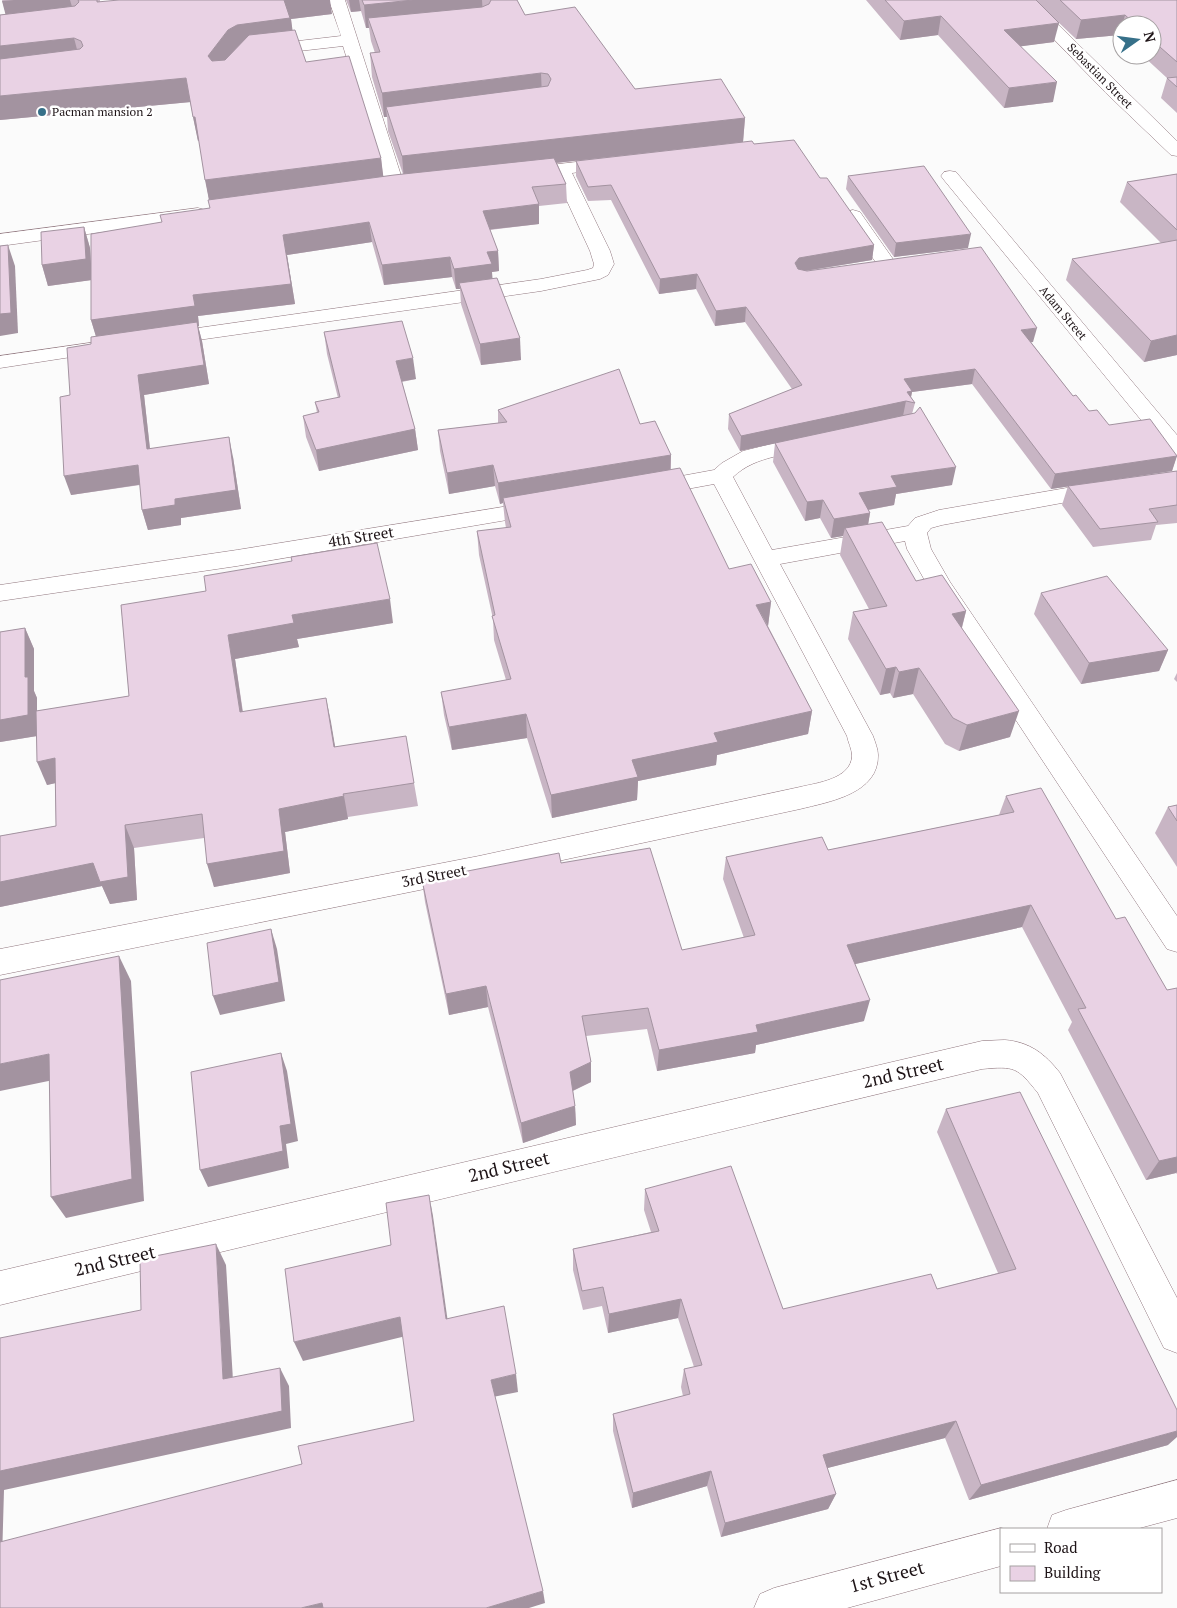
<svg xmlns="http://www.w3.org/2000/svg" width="1177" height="1608" viewBox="0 0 1177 1608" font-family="'PT Serif',serif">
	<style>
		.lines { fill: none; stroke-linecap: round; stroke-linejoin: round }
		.minor-casing { stroke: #90767e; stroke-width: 1 }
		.minor { fill: #fff; fill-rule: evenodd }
		.wall { fill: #c8b5c4 }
		.shaded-wall { fill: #a393a0 }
		.building { fill: #e9d2e4; stroke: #a393a0 }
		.poi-dot { fill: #367089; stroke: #fff; stroke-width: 2 }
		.labels { text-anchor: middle; stroke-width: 5; stroke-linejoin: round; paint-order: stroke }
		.far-street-label { font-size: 12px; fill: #1e1417; stroke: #fff }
		.far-poi-label { font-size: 12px; fill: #1e1417; stroke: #fff; text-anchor: start }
		.street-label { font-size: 15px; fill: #1e1417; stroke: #fff }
		.near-street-label { font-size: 18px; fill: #1e1417; stroke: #fff }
	</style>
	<rect width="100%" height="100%" fill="#fbfbfb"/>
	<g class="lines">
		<defs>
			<g id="minor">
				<path d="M329 0H345L405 188 402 192 396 193 390 192 387 188 343 46 264 55 258 53 256 50 258 47 264 45 341 36Z"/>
				<path d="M1016 0H1033L1177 141V156L1171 155 1106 93Z"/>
				<path d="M612 158 618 159 621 163 618 167 572 173 610 251 614 264 608 275 600 279 541 291 163 345 156 343 153 339 156 335 163 333 541 279 587 270 593 268 594 264 590 251 555 175 523 178 517 177 514 173 517 169 523 168Z"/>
				<path d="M950 171 956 172 1177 435V456L1169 454 944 180 941 176 944 172Z"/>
				<path d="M198 208 205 210 207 214 205 218 0 246V234Z"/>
				<path d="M853 210 860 212 895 262 898 266 895 270 888 272 881 270 844 216 846 212Z"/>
				<path d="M103 341 110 343 113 347 110 351 0 368V356Z"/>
				<path d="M811 436 819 438 822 443 819 448C789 455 756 455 733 477L772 550 908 526 915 518 939 510 1078 486 1177 472V486L1078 500 942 525 931 528 927 533 931 549 950 582 1177 916V952L1167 949 932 593 907 549 905 541 780 564 873 736C875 742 878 749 878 755 879 794 828 802 800 809L479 878 0 975V949L479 856 800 787C817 783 851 779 852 756 852 749 848 742 847 736L714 484 649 496 641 494 638 489 641 484 649 482 714 470 722 463 743 451 775 443Z"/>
				<path d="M540 501 548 503 551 508 548 513 237 566 0 601V585L237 550Z"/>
				<path d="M1005 1040C1030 1042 1045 1054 1060 1073L1177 1298V1353L1164 1348 1038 1093C1017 1067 1015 1066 982 1069L0 1305V1271L982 1041Z"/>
				<path d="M1177 1480V1518L1136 1529H1047L1052 1515 1066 1510Z"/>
				<path d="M1001 1528 1005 1529H1001V1566L847 1608H754L760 1594 774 1588Z"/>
			</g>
		</defs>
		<use href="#minor" class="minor-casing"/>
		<use href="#minor" class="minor"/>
	</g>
	<g class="wall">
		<path d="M2 0H100V2L332 14 291 19 292 30 306 62 381 158 383 177 403 174 388 131 387 117H384L372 77 370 53H375L371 41 369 28H366L361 11 351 12 346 0H517L525 15 635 89 745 118 743 142 754 144 820 178 874 245 872 260 806 271 1033 342H1031L1073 396 1089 411 1109 425 1177 455 1172 471 1051 489 972 384 912 392 911 397 915 403 912 414 952 485 896 494 894 505 869 510 870 513 868 524 916 581 966 611 962 628 1010 737 959 751 945 744 913 694 893 698 890 693 880 695 848 639 853 612 869 609 840 555 843 536 831 538 820 518 805 521 773 462 775 443 740 451 728 429 729 414 792 389 745 322 715 326 696 289 659 294 611 200 588 201 576 176V161L711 146 557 163 566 184 567 203 539 206V224L490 230 498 251 499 271 492 272V279L521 360 481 365 461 304 460 289H456L452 277 384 285 372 242 287 255 295 304 198 316 199 326H198L202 341 209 384 144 395 150 448 233 457 241 509 181 518V525L148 530 142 510 140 485 71 495 70 395 91 344 96 336 91 320V280L48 286 42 265 84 227 90 248 91 265 162 222 210 208 209 200 199 141H198L190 102 0 120V15L6 14Z"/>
		<path d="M866 0H1177V113L1161 98 1167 78 1142 55H1152V25H1122V37L1120 35 1076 39 1056 20 1054 42 1021 46 1053 102 1004 108 938 35 900 40Z"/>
		<path d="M1177 174V355L1144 362 1066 280 1072 259 1161 243 1120 202 1127 182Z"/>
		<path d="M848 176 968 248 894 257 846 189Z"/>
		<path d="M324 332 416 379 402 382 415 429 418 450 319 471 306 437 303 416 317 413 315 402 338 398 327 354Z"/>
		<path d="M498 410 640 424 671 455V470L729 569 771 602 768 626 812 711 808 734 717 755 716 765 638 781 637 800 552 818 527 738 452 750 444 715 441 692 506 680 494 640 493 619 479 555 477 531 506 528 505 522 503 503 500 504 495 486 449 494 440 451 438 430 498 423Z"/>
		<path d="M1177 471V523L1156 525 1151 540 1093 547 1062 505 1068 486Z"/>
		<path d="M1041 593 1168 650 1159 671 1081 684 1034 614Z"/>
		<path d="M121 605 393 623 297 639 299 647 235 659 243 712 326 698 335 747 414 783 418 806 348 817V819L285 832 290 873 214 887 204 838 134 848 137 900 110 904 102 886 0 907V836L56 826 55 783 47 785 37 736 0 742V632L25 628 34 649V691L37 698V711L129 696Z"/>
		<path d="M1177 673V682L1174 679Z"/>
		<path d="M1006 796 1116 919 1167 990 1177 988V1174L1176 1173 1146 1180 1068 1030 1072 1022 1022 927 855 964 864 1021 756 1045 755 1053 657 1071 647 1029 586 1036 591 1062V1082L573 1091 575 1106 576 1125 523 1143 488 1007 449 1015 425 902 422 880 561 863 682 950 744 938 723 879 726 857 828 850 999 815Z"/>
		<path d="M1177 805V867L1155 833 1168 807Z"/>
		<path d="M946 1109 1168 1445 969 1500 945 1438 827 1468 836 1494 828 1509 721 1537 707 1486 632 1508 613 1431V1414L683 1396 681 1387 684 1369 694 1367 678 1318 608 1333 602 1306 583 1310 573 1270V1249L651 1232 644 1210 645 1189 783 1309 937 1289 998 1273 937 1132Z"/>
	</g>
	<g class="shaded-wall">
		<path d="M14 0H70L75 17 8 24 2 1Z"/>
		<path d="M283 0H330L332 14 291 19 294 41 213 80 208 56 228 30Z"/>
		<path d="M349 0H359L361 11 351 12Z"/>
		<path d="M413 0H482L483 16 368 18 369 28H366L364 5Z"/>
		<path d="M1125 15 1120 35 1076 39 1081 20Z"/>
		<path d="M941 16 938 35 900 40 904 21Z"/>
		<path d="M1059 23 1054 42 1000 49 1004 30Z"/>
		<path d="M74 38 80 61 0 70V46Z"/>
		<path d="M541 73 542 97 386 107 387 117H384L382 93Z"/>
		<path d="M186 78 191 102 0 120V96Z"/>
		<path d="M1057 82 1053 102 1004 108 1009 88Z"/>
		<path d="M193 117H195L201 141H198Z"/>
		<path d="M745 118 743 142 404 180 402 156Z"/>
		<path d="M381 158 384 182 210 205 205 180Z"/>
		<path d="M539 204V224L485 230 483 211Z"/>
		<path d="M369 222 372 242 287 255 295 304 198 316 199 326H198L202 341 209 384 144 395 152 468 97 340 91 320 193 295 283 235Z"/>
		<path d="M84 227 90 248 92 280 48 286 42 265Z"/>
		<path d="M971 234 968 248 894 257 896 243Z"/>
		<path d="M8 245 15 266 18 333 0 336V314Z"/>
		<path d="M874 245 872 260 798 272 795 263 799 258Z"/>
		<path d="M498 251 499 271 492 272 493 284 459 283 460 289H456L454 269 487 252Z"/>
		<path d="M450 257 452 277 384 285 382 265Z"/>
		<path d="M697 274 696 289 659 294 660 279Z"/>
		<path d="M746 307 745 322 715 326 716 311Z"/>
		<path d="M1037 328 1033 342 1017 344 1021 330Z"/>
		<path d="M1177 335V355L1144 362 1151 341Z"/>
		<path d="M520 338 521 360 481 365 480 344Z"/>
		<path d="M413 358 416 379 398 382 396 361Z"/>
		<path d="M975 369 972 384 912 392 910 402 906 401 903 416 740 451 741 436 904 379Z"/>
		<path d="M415 429 418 450 319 471 316 450Z"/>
		<path d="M229 437 233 457 241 509 181 518V525L148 530 142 510 175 499Z"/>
		<path d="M671 455 670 475 503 498V503L500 504 498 483Z"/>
		<path d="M1177 456 1172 471 1051 489 1055 474Z"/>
		<path d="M138 465 144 484 71 495 64 476Z"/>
		<path d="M493 465 495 486 449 494 447 473Z"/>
		<path d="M956 467 952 485 896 494 894 505 856 512 859 493 891 476Z"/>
		<path d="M823 500 820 518 805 521 807 502Z"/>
		<path d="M870 513 867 531 845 528 843 536 831 538 834 519Z"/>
		<path d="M390 599 393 623 297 639 299 647 235 659 246 736 240 712 228 635 292 615Z"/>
		<path d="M771 602 768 626 756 605Z"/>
		<path d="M966 611 959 638 952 614Z"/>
		<path d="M25 628 34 649V691L37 698V736L0 742V720L25 677Z"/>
		<path d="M1168 650 1159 671 1081 684 1089 663Z"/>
		<path d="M896 667 890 693 880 695 886 669Z"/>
		<path d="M919 668 913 694 893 698 899 672Z"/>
		<path d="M326 698 331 722 339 770 334 747Z"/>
		<path d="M812 711 808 734 717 755 716 765 638 781 637 800 552 818 551 795 632 760 714 733Z"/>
		<path d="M1019 711 1010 737 959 751 967 725Z"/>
		<path d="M526 714 527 738 452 750 449 727Z"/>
		<path d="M55 758 65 781 47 785 37 762Z"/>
		<path d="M344 796 348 819 285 832 290 873 214 887 207 864 279 809Z"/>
		<path d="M125 825 134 848 137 900 110 904 102 886 0 907V882Z"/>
		<path d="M1031 905 1022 927 842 967 847 945Z"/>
		<path d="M271 929 277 949 285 1001 220 1015 213 996Z"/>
		<path d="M119 956 131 981 144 1201 66 1218 51 1197Z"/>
		<path d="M486 986 488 1007 449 1015 446 994Z"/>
		<path d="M870 1000 864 1021 756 1045 755 1053 657 1071 659 1050 756 1025Z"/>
		<path d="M281 1053 287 1071 298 1141 286 1144 289 1168 208 1187 200 1170 280 1126Z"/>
		<path d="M49 1054 63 1078 0 1091V1064Z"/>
		<path d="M591 1062V1082L570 1092V1072Z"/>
		<path d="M575 1106 576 1125 523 1143 521 1123Z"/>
		<path d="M1177 1157V1172L1176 1173 1146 1180 1159 1161Z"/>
		<path d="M429 1195 433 1216 450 1337 446 1319Z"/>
		<path d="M216 1244 226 1265 234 1397 223 1379Z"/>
		<path d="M681 1299 678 1318 608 1333 609 1314Z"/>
		<path d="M400 1317 406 1336 303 1361 294 1342Z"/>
		<path d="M280 1368 289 1386 291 1428 4 1490 2 1560 0 1558V1471Z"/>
		<path d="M516 1374 518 1392 493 1397 491 1380Z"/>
		<path d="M956 1421 945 1438 816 1471 823 1455Z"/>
		<path d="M1177 1431V1437L1168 1445 969 1500 981 1485Z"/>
		<path d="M711 1471 707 1486 632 1508 633 1493Z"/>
		<path d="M836 1494 828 1509 721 1537 725 1523Z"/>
		<path d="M543 1591 545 1603 529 1608H486Z"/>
		<path d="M322 1603 326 1608H301Z"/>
	</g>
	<g class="building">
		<path d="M78 0H97V2L119 0H284L290 18 237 25 228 30 208 56 212 61 225 60 249 35 295 30 306 62 349 56 381 158 205 180 195 117H193L186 78 0 96V59L80 49 83 46 81 41 74 38 0 46V15L75 6 79 2Z"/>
		<path d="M362 0H413L364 5Z"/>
		<path d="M491 0H517L525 15 575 7 635 89 721 79 745 118 402 156 386 107 548 86 551 79 548 74 541 73 382 93 370 53 380 52 368 18 482 7 489 4Z"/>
		<path d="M885 0H1036L1059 23 1004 30 1057 82 1009 88 941 16 904 21Z"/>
		<path d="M1060 0H1177V62L1152 40V25H1136L1125 15 1081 20Z"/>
		<path d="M1177 77V87L1167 78Z"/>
		<path d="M794 140 820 178H827L874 245 799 258 795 263 798 269 807 271 981 247 1037 328 1021 330 1073 396 1076 395 1089 411 1097 410 1109 425 1150 419 1177 456 1055 474 975 369 904 379 912 391 907 392 915 403 906 401 741 436 729 414 802 385 746 307 716 311 697 274 660 279 611 185 588 187 576 161 752 141 754 144Z"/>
		<path d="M554 158 566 184 532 187 539 204 483 211 498 251 487 252 492 264 454 269 450 257 382 265 369 222 283 235 291 284 193 295 195 306 91 320V234L162 222 160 215 210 208 208 200 394 175Z"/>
		<path d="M924 166 971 234 896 243 848 176Z"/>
		<path d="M1177 174V230L1127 182Z"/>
		<path d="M84 227 86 259 42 265 41 232Z"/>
		<path d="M1177 240V335L1151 341 1072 259Z"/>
		<path d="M8 245 11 313 0 314V246Z"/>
		<path d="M497 278 520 338 480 344 459 283Z"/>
		<path d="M402 321 413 358 396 361 415 429 316 450 303 416 319 412 315 402 340 397 324 332Z"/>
		<path d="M197 322 204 365 138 375 147 449 229 437 236 490 175 499V505L142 510 138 465 64 476 60 397 70 395 67 348 91 344V337Z"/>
		<path d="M619 369 640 424 655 421 671 455 498 483 493 465 447 473 438 430 507 422 498 410Z"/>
		<path d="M920 407 956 467 891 476 897 487 859 493 870 513 834 519 823 500 807 502 775 443 915 413Z"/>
		<path d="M680 468 729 569 751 564 771 602 756 605 812 711 714 733 718 742 632 760 638 777 551 795 526 714 449 727 441 692 511 679 492 616 495 615 477 531 511 527 503 498Z"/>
		<path d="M1177 471V505L1149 509 1158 522 1100 529 1068 486Z"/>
		<path d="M882 522 916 581 942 575 966 611 952 614 1019 711 967 725 953 718 919 668 899 672 896 667 886 669 853 612 887 606 845 528Z"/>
		<path d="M377 543 390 599 292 615 294 623 228 635 240 712 326 698 334 747 406 736 414 783 343 794 344 796 279 809 284 851 207 864 202 814 125 825 128 877 100 882 93 863 0 882V836L56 826 55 758 37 762 36 711 129 696 121 605 206 591 204 576 292 561 291 557Z"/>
		<path d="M1107 576 1168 650 1089 663 1041 593Z"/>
		<path d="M25 628V677H28V715L0 720V632Z"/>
		<path d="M1041 788 1116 919 1125 917 1167 990 1177 988V1157L1159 1161 1078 1009 1086 1008 1031 905 847 945 870 1000 756 1025 758 1032 659 1050 648 1008 582 1016 591 1062 570 1072 575 1106 521 1123 486 986 446 994 422 880 559 853 561 863 650 848 682 950 755 935 726 857 822 837 828 850 1014 812 1006 796Z"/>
		<path d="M1177 805V821L1168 807Z"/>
		<path d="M271 929 279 982 213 996 207 943Z"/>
		<path d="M119 956 132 1179 51 1197 49 1054 0 1064V980Z"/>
		<path d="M281 1053 291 1124 280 1126 283 1151 200 1170 191 1072Z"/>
		<path d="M1020 1092 1177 1410V1431L981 1485 956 1421 823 1455 836 1494 725 1523 711 1471 633 1493 613 1414 690 1394 684 1369 702 1365 681 1299 609 1314 603 1287 582 1291 573 1249 659 1231 645 1189 731 1166 783 1309 931 1274 937 1289 1016 1269 946 1109Z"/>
		<path d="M429 1195 446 1319 504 1306 516 1374 491 1380 543 1591 486 1608H323L322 1603 301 1608H0V1542L302 1464 298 1446 414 1421 400 1317 294 1342 285 1269 391 1245 386 1203Z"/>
		<path d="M216 1244 223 1379 280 1368 282 1411 0 1471V1338L141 1310 140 1259Z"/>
	</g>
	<circle class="poi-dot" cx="42" cy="112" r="5"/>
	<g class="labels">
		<g class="far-street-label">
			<text transform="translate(1100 76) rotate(45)" y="4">Sebastian Street</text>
			<text transform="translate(1063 313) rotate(50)" y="4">Adam Street</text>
		</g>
		<g class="far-poi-label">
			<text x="52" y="116">Pacman mansion 2</text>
		</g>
		<g class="street-label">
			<text transform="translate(361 537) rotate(-9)" y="5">4th Street</text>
			<text transform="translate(434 876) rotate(-11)" y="5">3rd Street</text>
		</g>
		<g class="near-street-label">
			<text transform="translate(903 1073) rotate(-13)" y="6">2nd Street</text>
			<text transform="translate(509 1167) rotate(-13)" y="6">2nd Street</text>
			<text transform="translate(115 1261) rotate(-13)" y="6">2nd Street</text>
			<text transform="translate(887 1577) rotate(-15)" y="6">1st Street</text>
		</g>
	</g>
	<rect x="1000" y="1528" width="162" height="65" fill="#ffffff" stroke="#a5a1a2"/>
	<rect x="1010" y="1544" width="25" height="8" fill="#ffffff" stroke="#a5a1a2"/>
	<text x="1044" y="1553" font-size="15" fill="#1e1417">Road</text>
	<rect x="1010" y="1566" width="25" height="15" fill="#e9d2e4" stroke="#a5a1a2"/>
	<text x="1044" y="1578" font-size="15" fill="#1e1417">Building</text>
	<g transform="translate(1137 40) rotate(76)"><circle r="24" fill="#ffffff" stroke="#a5a1a2"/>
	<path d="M0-4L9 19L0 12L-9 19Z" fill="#367089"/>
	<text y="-8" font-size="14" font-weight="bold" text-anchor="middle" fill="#1e1417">N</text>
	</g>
</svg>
